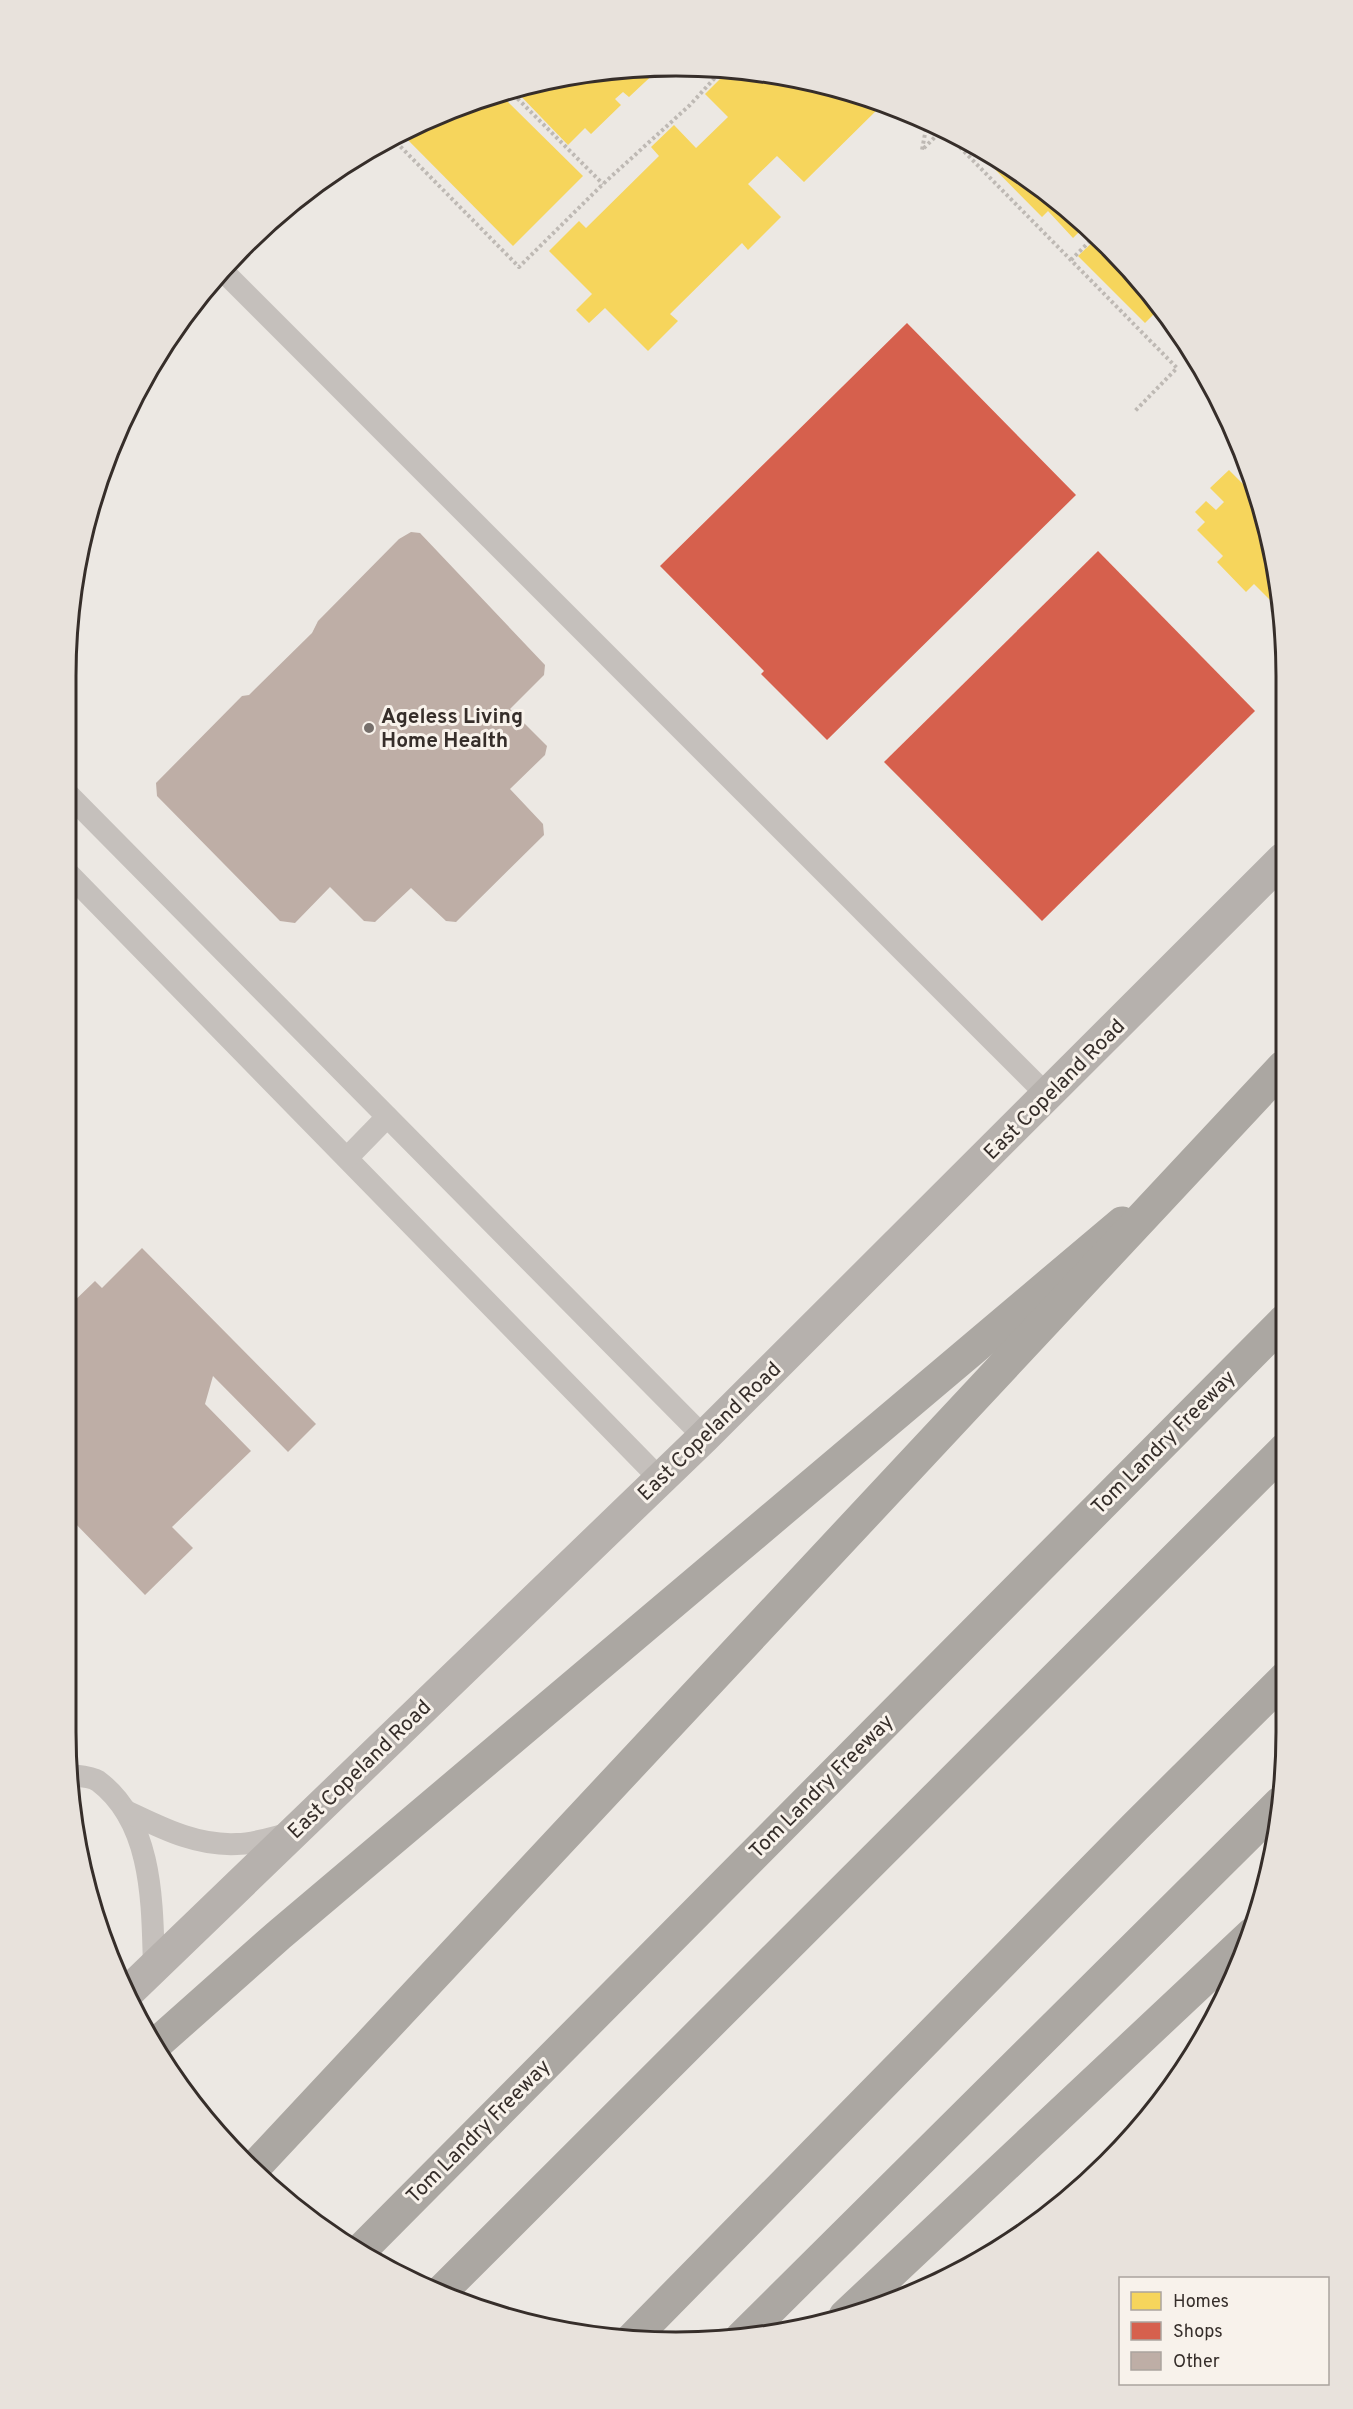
<svg xmlns="http://www.w3.org/2000/svg" width="1353" height="2409" viewBox="0 0 1353 2409" font-family="Overpass,sans-serif">
	<style>
		.homes { fill: #f6d55c }
		.shops { fill: #d6604d }
		.building { fill: #beaea6 }
		.lines { fill: none; stroke-linecap: round; stroke-linejoin: round }
		.path { stroke: #beb9b4; stroke-width: 4; stroke-dasharray: 3 3; stroke-linecap: butt }
		.service { stroke: #c5c0bc; stroke-width: 22 }
		.secondary { stroke: #b6b1ad; stroke-width: 33 }
		.motorway { stroke: #aba7a2; stroke-width: 33 }
		.motorway-bridge { stroke: #aba7a2; stroke-width: 33 }
		.poi-dot { fill: #766f6b; stroke: #f8f2eb; stroke-width: 2 }
		.labels { text-anchor: middle; stroke-width: 6; stroke-linejoin: round; paint-order: stroke }
		.poi-label { font-size: 21px; font-weight: bold; fill: #362e2a; stroke: #f8f2eb; text-anchor: start }
		.street-label { font-size: 21px; fill: #362e2a; stroke: #f8f2eb }
		.rim { fill: none; stroke: #362e2a; stroke-width: 3 }
	</style>
	<rect width="100%" height="100%" fill="#ece8e3"/>
	<g class="homes">
		<path d="M637 67 660 68 629 97 623 92 615 99 621 105 591 134 585 128 568 145 514 89Z"/>
		<path d="M729 70 757 71 873 99 884 103 804 182 777 156 748 184 781 217 748 250 742 243 670 314 678 321 648 351 605 308 589 323 576 310 592 294 549 251 579 221 586 228 659 156 651 147 674 125 696 148 728 117 705 94Z"/>
		<path d="M500 94 583 176 513 246 401 133Z"/>
		<path d="M967 141 982 148 1084 227 1073 238 1048 211 1042 217Z"/>
		<path d="M1098 237 1108 245 1160 308 1145 323 1078 256Z"/>
		<path d="M1229 470 1243 484 1252 475 1254 480 1282 597V612L1254 584 1246 592 1217 562 1223 556 1197 530 1205 522 1195 512 1206 501 1216 510 1224 502 1210 488Z"/>
	</g>
	<g class="shops">
		<path d="M907 323 1076 495 827 740 761 674 764 671 660 566Z"/>
		<path d="M1098 551 1255 711 1042 921 884 762Z"/>
	</g>
	<g class="building">
		<path d="M411 532 420 533 545 665 544 675 510 709 547 746 545 755 510 789 543 824 544 835 456 922 446 921 411 888 375 922 364 921 330 887 295 923 280 921 157 796 156 783 242 696 249 695 312 633 318 621 399 539Z"/>
		<path d="M142 1248 316 1424 288 1452 213 1376 205 1404 251 1451 172 1527 193 1548 145 1595 70 1518V1305L95 1281 102 1288Z"/>
	</g>
	<g class="lines">
		<g class="path">
			<path d="M509 90 603 184"/>
			<path d="M927 123 922 150 942 130"/>
			<path d="M943 130 1177 368 1135 411"/>
			<path d="M392 138 519 267 603 184 690 105 722 70"/>
			<path d="M1071 260 1096 235"/>
		</g>
		<g class="service">
			<path d="M222 270 1048 1096"/>
			<path d="M68 794 704 1437"/>
			<path d="M68 873 660 1479"/>
			<path d="M348 1157 387 1117"/>
			<path d="M71 1775C79 1776 92 1777 98 1781 154 1823 152 1905 154 1967"/>
			<path d="M126 1811C162 1828 196 1846 237 1844 254 1844 274 1837 291 1833"/>
		</g>
		<path class="secondary" d="M126 1994 704 1437 1283 859"/>
		<g class="motorway">
			<path d="M155 2045 279 1935 1122 1223"/>
			<path d="M359 2252 1284 1321"/>
			<path d="M440 2293 1285 1449"/>
			<path d="M845 2316 1252 1934"/>
			<path d="M741 2338 1280 1803"/>
			<path d="M632 2339 1135 1827 1285 1678"/>
		</g>
		<path class="motorway-bridge" d="M252 2170 1283 1067"/>
	</g>
	<circle class="poi-dot" cx="369" cy="728" r="6"/>
	<g class="labels">
		<g class="poi-label">
			<text x="381" y="723">Ageless Living<tspan x="381" dy="24">Home Health</tspan></text>
		</g>
		<g class="street-label">
			<text transform="translate(1054 1089) rotate(-45)" y="7">East Copeland Road</text>
			<text transform="translate(709 1431) rotate(-44)" y="7">East Copeland Road</text>
			<text transform="translate(1163 1442) rotate(-45)" y="7">Tom Landry Freeway</text>
			<text transform="translate(359 1769) rotate(-44)" y="7">East Copeland Road</text>
			<text transform="translate(821 1786) rotate(-45)" y="7">Tom Landry Freeway</text>
			<text transform="translate(478 2131) rotate(-45)" y="7">Tom Landry Freeway</text>
		</g>
	</g>
	<path d="M0 0H1353V2409H0ZM676 76H676A600 600 0 0 1 1276 676V1732A600 600 0 0 1 676 2332H676A600 600 0 0 1 76 1732V676A600 600 0 0 1 676 76Z" fill="#e8e2dc" fill-rule="evenodd"/>
	<path class="rim" d="M676 76H676A600 600 0 0 1 1276 676V1732A600 600 0 0 1 676 2332H676A600 600 0 0 1 76 1732V676A600 600 0 0 1 676 76Z"/>
	<rect x="1119" y="2277" width="210" height="108" fill="#f8f2eb" stroke="#aaa49e" stroke-width="1.5"/>
	<rect x="1131" y="2292" width="30" height="18" fill="#f6d55c" stroke="#aaa49e" stroke-width="1.5"/>
	<text x="1173" y="2307" font-size="18" fill="#362e2a">Homes</text>
	<rect x="1131" y="2322" width="30" height="18" fill="#d6604d" stroke="#aaa49e" stroke-width="1.5"/>
	<text x="1173" y="2337" font-size="18" fill="#362e2a">Shops</text>
	<rect x="1131" y="2352" width="30" height="18" fill="#beaea6" stroke="#aaa49e" stroke-width="1.5"/>
	<text x="1173" y="2367" font-size="18" fill="#362e2a">Other</text>
</svg>
